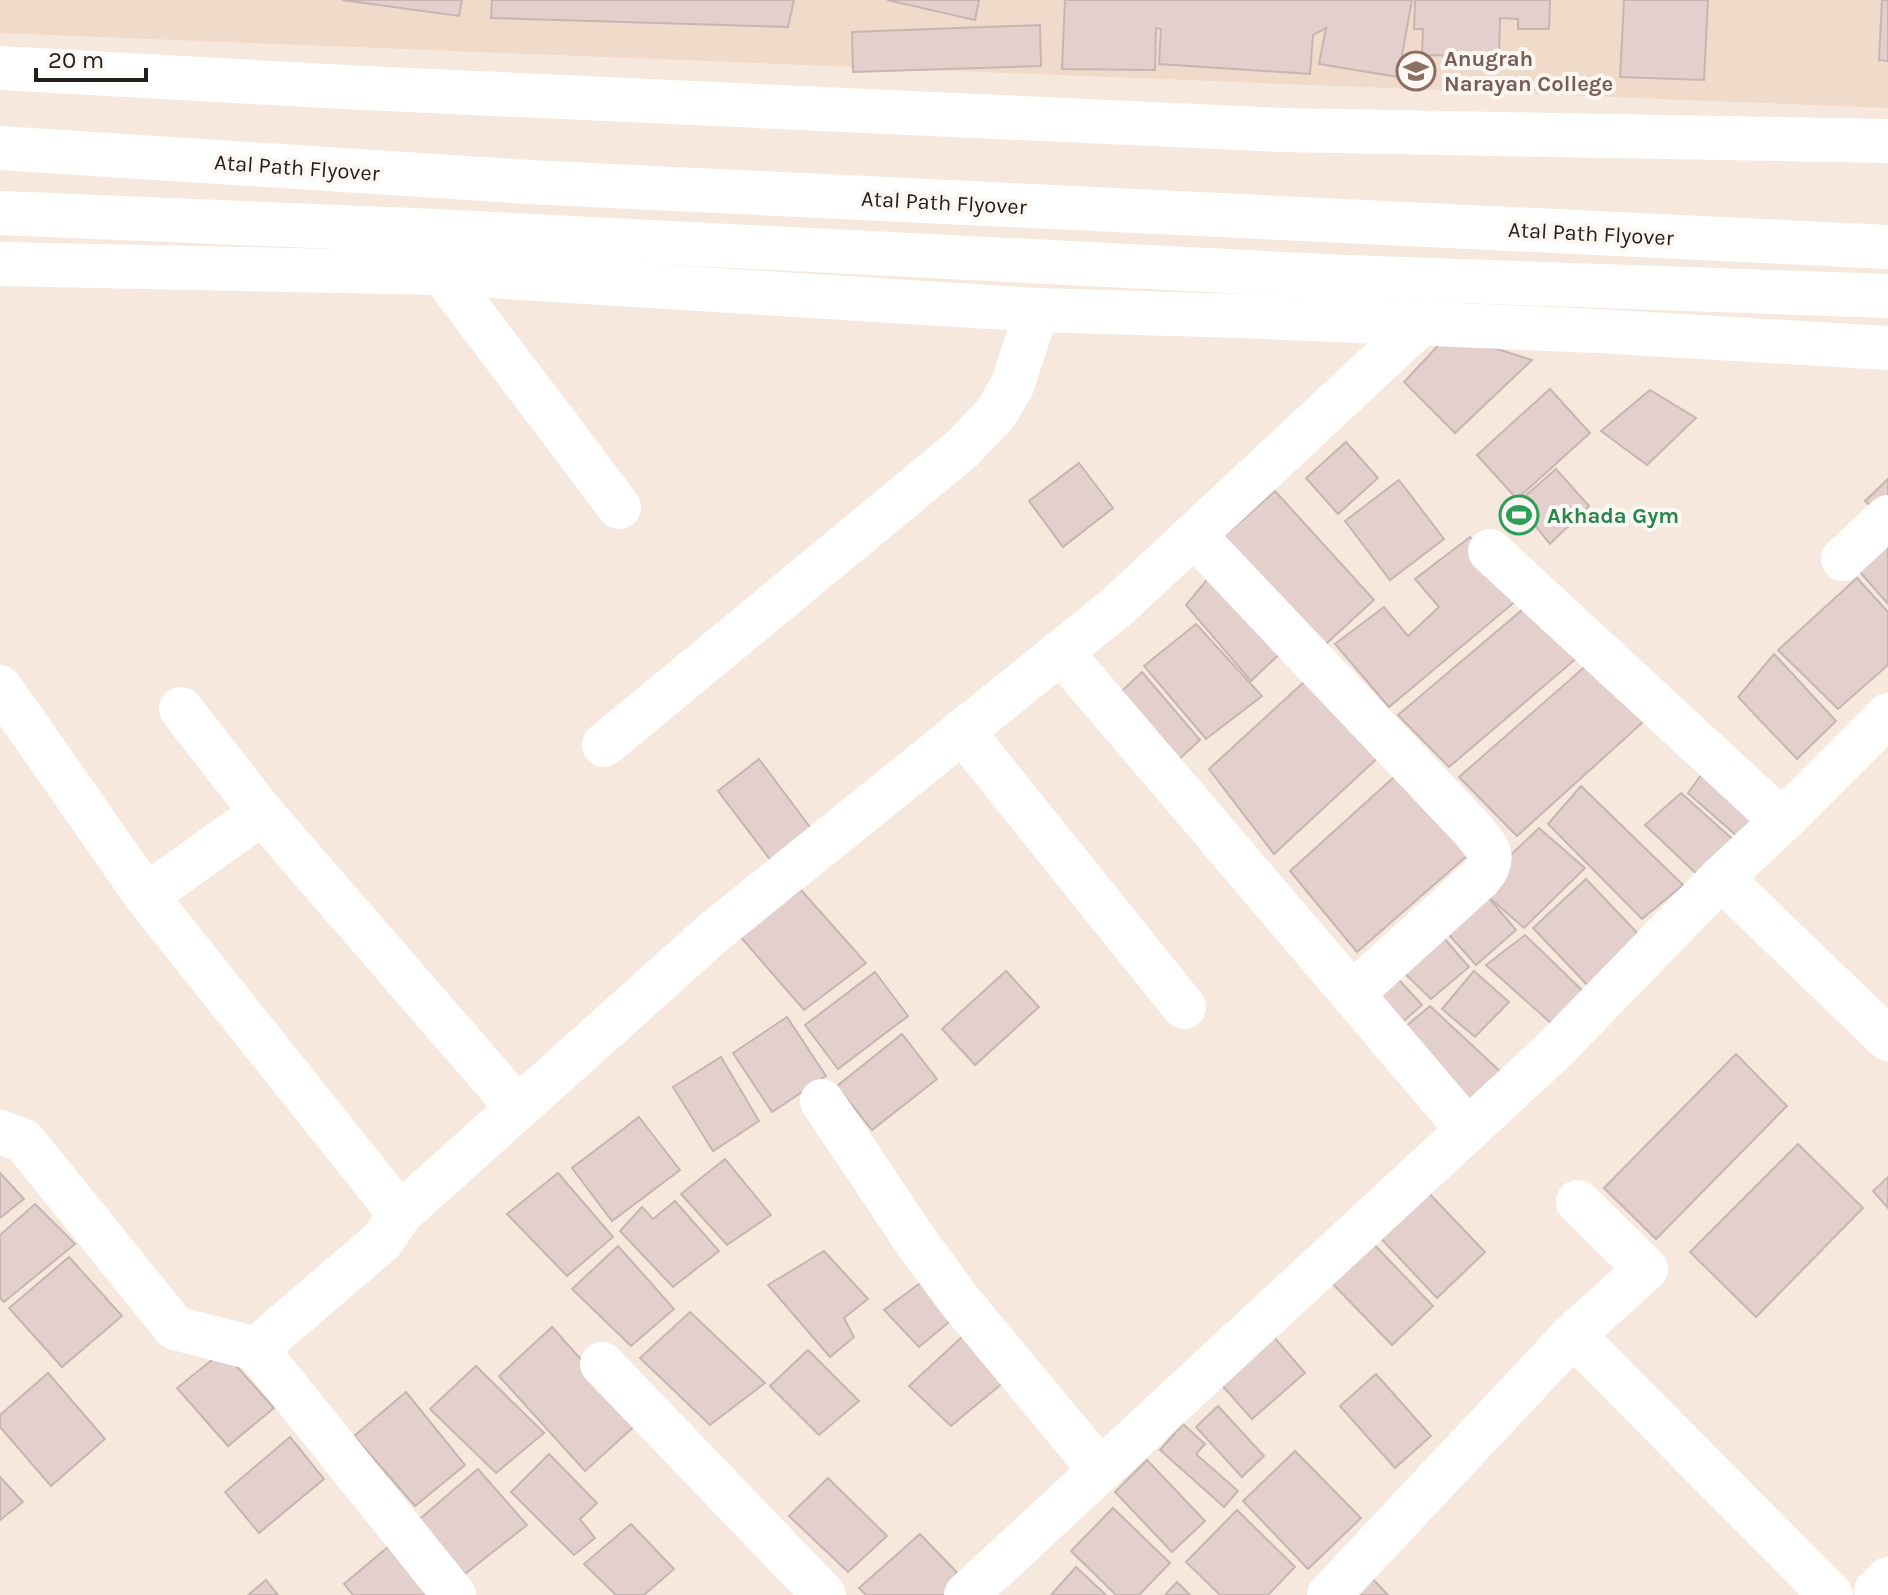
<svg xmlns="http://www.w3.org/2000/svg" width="1888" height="1595" viewBox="0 0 1888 1595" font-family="Karla,sans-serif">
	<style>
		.built { fill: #f0dbcb }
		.building { fill: #e3d0cd; stroke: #c7b5b2; stroke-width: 2 }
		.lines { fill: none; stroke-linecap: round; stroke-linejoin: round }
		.minor { stroke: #fff; stroke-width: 44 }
		.major { stroke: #fff; stroke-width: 44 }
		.labels { text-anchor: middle; stroke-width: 8; stroke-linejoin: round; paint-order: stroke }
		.education-label { font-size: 22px; font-weight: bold; fill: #785e54; stroke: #fdf7f3; text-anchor: start }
		.street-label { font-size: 22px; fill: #241f1b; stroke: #fdf7f3 }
		.leisure-label { font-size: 22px; font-weight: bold; fill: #27864d; stroke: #fdf7f3; text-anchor: start }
	</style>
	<rect width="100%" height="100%" fill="#f7e8dd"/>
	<path class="built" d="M0 0H1888V108L0 33Z"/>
	<g class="building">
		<path d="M342 0H462L459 16Z"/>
		<path d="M492 0H794L788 27 491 18Z"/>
		<path d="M887 0H979L975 20Z"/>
		<path d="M1065 0H1412L1398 77 1319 64 1326 28 1313 35 1310 74 1159 64 1161 29 1156 28 1155 70 1062 69Z"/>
		<path d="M1415 0H1550L1549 29H1518V19L1500 18 1499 57 1422 55 1423 29H1414Z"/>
		<path d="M1624 0H1708L1704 80 1620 77Z"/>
		<path d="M1882 0H1888V61L1879 60Z"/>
		<path d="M1040 25 1041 66 853 72 852 32Z"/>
		<path d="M1449 334 1532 360 1455 433 1404 382Z"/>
		<path d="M1550 389 1590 433 1517 499 1477 455Z"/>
		<path d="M1650 390 1696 418 1647 465 1601 431Z"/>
		<path d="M1346 442 1378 478 1338 514 1306 478Z"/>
		<path d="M1079 463 1113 508 1063 547 1029 501Z"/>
		<path d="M1556 469 1589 506 1550 544 1517 503Z"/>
		<path d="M1888 479V521L1865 501Z"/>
		<path d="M1399 480 1444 539 1390 580 1345 521Z"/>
		<path d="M1275 491 1374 600 1317 652 1218 542Z"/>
		<path d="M1470 537 1523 595 1389 707 1335 644 1384 607 1408 636 1439 607 1415 579Z"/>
		<path d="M1888 545V604L1860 572Z"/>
		<path d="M1216 569 1289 645 1251 681 1186 605Z"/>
		<path d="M1857 578 1888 612V665L1838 709 1778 650Z"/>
		<path d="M1535 599 1585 651 1449 767 1398 715Z"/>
		<path d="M1196 624 1262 696 1206 739 1144 666Z"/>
		<path d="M1774 654 1836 721 1797 759 1738 697Z"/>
		<path d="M1597 656 1653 713 1517 836 1459 777Z"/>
		<path d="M1142 672 1200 740 1166 771 1108 704Z"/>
		<path d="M1315 672 1384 752 1274 854 1209 769Z"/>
		<path d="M759 759 816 835 775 866 718 791Z"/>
		<path d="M1709 764 1762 816 1739 838 1688 793Z"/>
		<path d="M1403 769 1476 848 1357 952 1290 871Z"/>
		<path d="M1581 786 1683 885 1642 919 1548 824Z"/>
		<path d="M1681 793 1737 843 1703 880 1645 825Z"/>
		<path d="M1539 828 1585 868 1524 928 1477 887Z"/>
		<path d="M1586 879 1643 939 1591 989 1533 928Z"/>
		<path d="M801 890 866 963 804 1010 738 934Z"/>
		<path d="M1483 891 1516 930 1476 965 1442 927Z"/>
		<path d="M1436 929 1469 967 1431 999 1395 964Z"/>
		<path d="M1525 935 1587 995 1553 1025 1486 965Z"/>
		<path d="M1389 969 1422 1005 1391 1032 1359 997Z"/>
		<path d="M1006 971 1039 1007 975 1065 942 1029Z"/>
		<path d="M1474 971 1509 1002 1475 1037 1442 1009Z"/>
		<path d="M875 972 908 1016 838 1069 805 1025Z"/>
		<path d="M1430 1006 1504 1075 1463 1112 1394 1036Z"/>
		<path d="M787 1017 826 1076 772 1112 733 1053Z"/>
		<path d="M902 1034 937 1079 872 1130 837 1086Z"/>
		<path d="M1736 1054 1787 1106 1656 1239 1604 1188Z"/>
		<path d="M721 1057 759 1121 713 1151 673 1087Z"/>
		<path d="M639 1117 680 1170 612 1221 572 1168Z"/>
		<path d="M1798 1144 1863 1208 1756 1317 1690 1252Z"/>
		<path d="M725 1159 771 1215 727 1245 681 1194Z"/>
		<path d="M0 1173 24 1199 0 1218Z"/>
		<path d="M558 1173 613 1237 567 1276 507 1214Z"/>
		<path d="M1888 1177V1208L1873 1191Z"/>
		<path d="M1421 1185 1485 1252 1437 1298 1373 1230Z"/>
		<path d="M675 1201 719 1251 673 1287 620 1231 642 1207 653 1219Z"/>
		<path d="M35 1204 75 1244 4 1302 0 1298V1235Z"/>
		<path d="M1366 1236 1433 1306 1392 1345 1325 1276Z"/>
		<path d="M618 1246 674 1309 631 1346 572 1289Z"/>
		<path d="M824 1251 868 1299 844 1318 854 1337 830 1357 768 1285Z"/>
		<path d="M69 1257 122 1316 62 1367 9 1308Z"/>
		<path d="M927 1278 959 1314 919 1347 884 1310Z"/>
		<path d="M690 1312 765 1383 710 1425 640 1358Z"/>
		<path d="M552 1327 638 1423 585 1471 499 1376Z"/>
		<path d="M964 1335 1010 1377 951 1426 909 1386Z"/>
		<path d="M1273 1336 1305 1373 1252 1419 1219 1382Z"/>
		<path d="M808 1350 859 1401 819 1435 770 1386Z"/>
		<path d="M223 1351 274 1408 228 1446 177 1388Z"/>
		<path d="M476 1366 544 1433 496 1473 430 1409Z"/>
		<path d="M48 1373 105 1439 51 1486 0 1427V1415Z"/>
		<path d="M1376 1374 1431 1436 1395 1468 1340 1406Z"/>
		<path d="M406 1392 465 1465 415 1506 354 1436Z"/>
		<path d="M1218 1406 1264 1456 1242 1477 1196 1427Z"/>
		<path d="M1183 1424 1205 1444 1196 1454 1238 1491 1224 1507 1160 1450Z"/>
		<path d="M290 1437 324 1479 259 1533 225 1492Z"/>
		<path d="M1295 1451 1361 1518 1308 1569 1243 1501Z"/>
		<path d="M549 1454 597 1503 580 1519 595 1538 574 1555 511 1492Z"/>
		<path d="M1147 1460 1205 1521 1172 1552 1115 1492Z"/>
		<path d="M478 1469 527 1525 465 1574 416 1522Z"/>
		<path d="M0 1477 23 1502 0 1520Z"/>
		<path d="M828 1478 887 1536 848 1572 789 1516Z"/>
		<path d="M1113 1508 1170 1563 1139 1595H1116L1071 1551Z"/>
		<path d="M1237 1510 1295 1567 1268 1595H1220L1186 1562Z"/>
		<path d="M631 1524 674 1569 644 1595H616L584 1564Z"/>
		<path d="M920 1534 966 1582 950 1595H866L859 1588Z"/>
		<path d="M388 1547 428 1595H353L344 1584Z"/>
		<path d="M1076 1567 1106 1595H1051Z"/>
		<path d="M1369 1575 1388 1595H1349Z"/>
		<path d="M266 1580 278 1595H248Z"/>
		<path d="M1177 1582 1190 1595H1165Z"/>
	</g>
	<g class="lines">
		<g class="minor">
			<path d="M0 68 344 87 1282 130 1888 141"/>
			<path d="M0 264 442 273 1037 310 1241 316 1598 331 1888 348"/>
			<path d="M442 273 619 507"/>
			<path d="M1194 535 1473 830C1488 849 1498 857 1480 878L1352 994"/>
			<path d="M1490 551 1782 821"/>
			<path d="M1843 559 1888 517"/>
			<path d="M1061 652 1468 1130"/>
			<path d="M0 687 146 896 262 813 518 1108 714 932 1118 606 1420 324"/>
			<path d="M181 709 262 813"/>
			<path d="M962 731 1184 1007"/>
			<path d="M604 745 962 449 996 413 1012 386 1037 310"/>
			<path d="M1721 878 1888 1039"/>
			<path d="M146 896 400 1214"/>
			<path d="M822 1101 915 1240 959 1300 1100 1470"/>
			<path d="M0 1132 24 1141 175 1328 256 1349 454 1595"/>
			<path d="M1573 1335 1831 1595"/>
			<path d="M256 1349 382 1241 400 1214 518 1108"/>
			<path d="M602 1364 824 1595"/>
			<path d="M966 1595 1555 1049 1721 878 1782 821 1888 715"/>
			<path d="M1329 1595 1573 1335 1646 1269 1578 1202"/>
			<path d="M1879 1595 1876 1591 1888 1579"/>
		</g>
		<g class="major">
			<path d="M0 148 529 182 1888 247"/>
			<path d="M0 213 434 231 1345 277 1888 296"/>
		</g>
	</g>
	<defs>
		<symbol id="university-ring" viewBox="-11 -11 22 22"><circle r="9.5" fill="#fdf7f3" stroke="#8d6e63" stroke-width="1.5"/><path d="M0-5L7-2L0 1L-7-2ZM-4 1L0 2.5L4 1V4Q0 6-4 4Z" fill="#8d6e63"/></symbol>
		<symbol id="stadium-ring" viewBox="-11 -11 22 22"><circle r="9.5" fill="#fdf7f3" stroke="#2e9e5b" stroke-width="1.5"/><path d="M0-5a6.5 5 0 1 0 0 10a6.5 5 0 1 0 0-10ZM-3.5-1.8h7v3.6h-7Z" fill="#2e9e5b"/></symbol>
	</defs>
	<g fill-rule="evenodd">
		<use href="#university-ring" x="1394" y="49" width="44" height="44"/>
		<use href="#stadium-ring" x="1497" y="493" width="44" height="44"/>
	</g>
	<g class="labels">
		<g class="education-label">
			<text x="1444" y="66">Anugrah<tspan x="1444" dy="25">Narayan College</tspan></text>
		</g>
		<g class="street-label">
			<text transform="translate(297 167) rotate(4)" y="8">Atal Path Flyover</text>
			<text transform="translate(944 202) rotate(3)" y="8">Atal Path Flyover</text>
			<text transform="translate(1591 233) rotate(3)" y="8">Atal Path Flyover</text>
		</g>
		<g class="leisure-label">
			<text x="1547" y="523">Akhada Gym</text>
		</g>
	</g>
	<path d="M36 68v12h110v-12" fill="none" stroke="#241f1b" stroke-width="4"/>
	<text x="48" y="68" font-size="24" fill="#241f1b" stroke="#fdf7f3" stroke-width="6" paint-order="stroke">20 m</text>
</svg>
